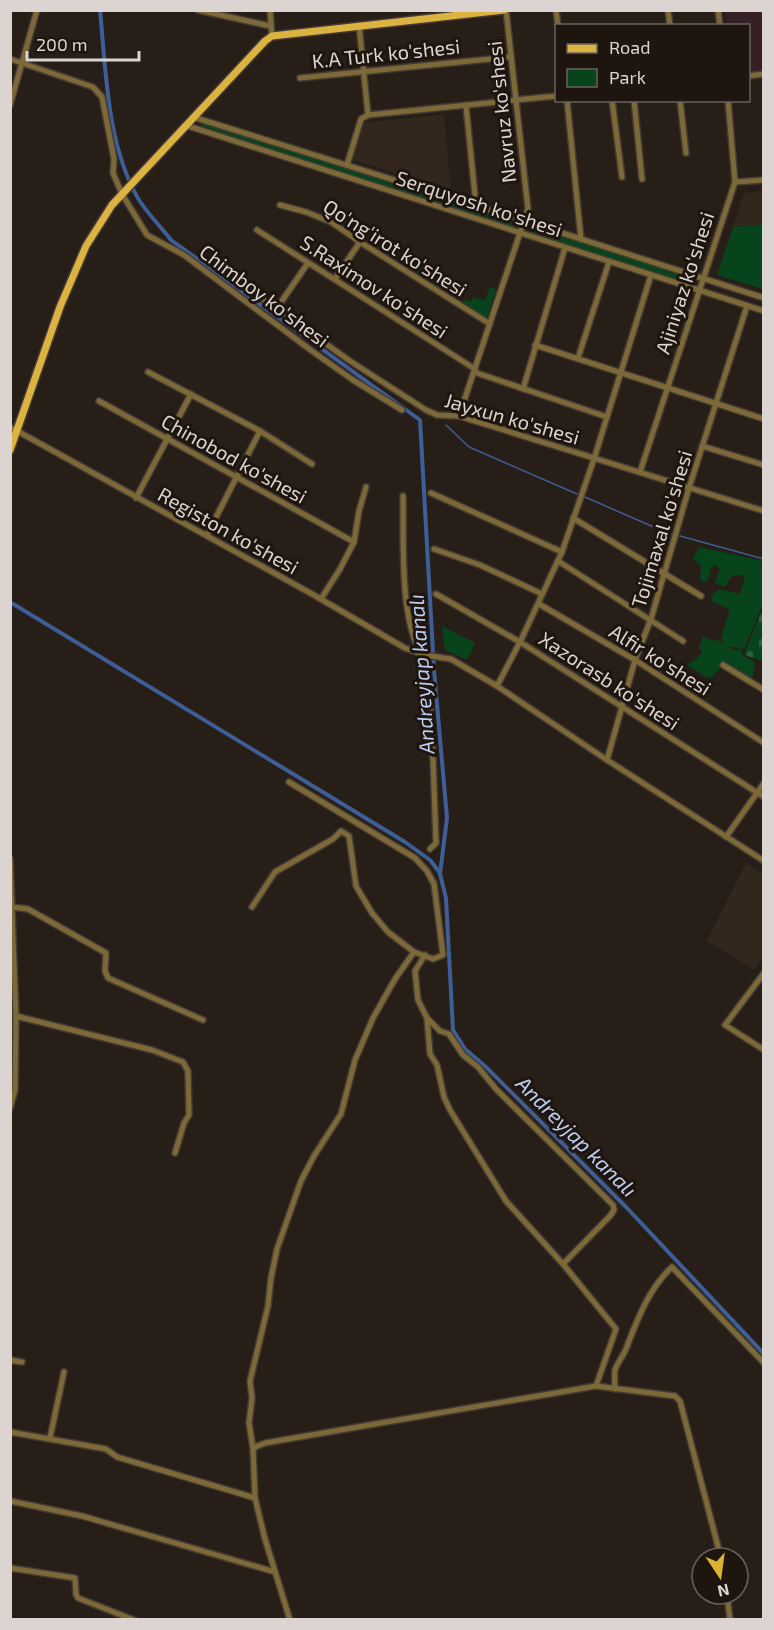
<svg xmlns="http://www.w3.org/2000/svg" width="774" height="1630" viewBox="0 0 774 1630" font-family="'Exo 2',sans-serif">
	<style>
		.commercial { fill: #352125 }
		.built { fill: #33261c }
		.green { fill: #07441b }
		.cemetery { fill: url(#cemetery-stones) }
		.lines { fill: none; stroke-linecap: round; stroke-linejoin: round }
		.stream { stroke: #3e5e97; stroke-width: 1.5 }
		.canal { stroke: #3e5e97; stroke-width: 4 }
		.minor-casing { stroke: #443b35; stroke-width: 8 }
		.major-casing { stroke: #443b35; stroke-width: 10 }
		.minor { stroke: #7d6938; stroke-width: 5 }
		.major { stroke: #dcb241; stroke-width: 7 }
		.labels { text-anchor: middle; stroke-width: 6; stroke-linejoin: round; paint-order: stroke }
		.street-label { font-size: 20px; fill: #dbd4d0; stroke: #1e150f }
		.water-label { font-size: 21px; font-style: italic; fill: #bccff1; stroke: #1e150f }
	</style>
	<defs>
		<pattern id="cemetery-stones" width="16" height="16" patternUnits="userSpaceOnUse" patternTransform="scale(1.5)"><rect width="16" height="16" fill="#07441b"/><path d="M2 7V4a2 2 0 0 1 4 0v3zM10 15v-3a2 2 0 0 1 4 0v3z" fill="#2b5e3b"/></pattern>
	</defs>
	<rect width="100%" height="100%" fill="#271e18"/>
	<path class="commercial" d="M725 11H763V71L749 73 748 26 726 25Z"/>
	<g class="built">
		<path d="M444 114 451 192 352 159 363 123Z"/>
		<path d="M763 191V224L733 227 744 193Z"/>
		<path d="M746 863 763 874V957L754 970 707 941Z"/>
	</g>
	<g class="green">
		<path d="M202 122 517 222 515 228 200 128Z"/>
		<path d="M763 224V289L717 275 733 227Z"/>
		<path d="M532 226 694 280 693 285 530 232Z"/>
		<path d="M421 260 443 276 439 284 450 291 448 295 417 273Z"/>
		<path d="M490 287 496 289 487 318 463 304 465 299 471 302 473 297 485 300Z"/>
		<path d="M699 547 763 561V604L744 649 726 646 734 650H741L743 656 755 662 752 679 724 661 720 663 719 670 711 677H706L688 666V664L696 659 702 652 699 648 703 636 708 639 720 641 726 645 721 638 730 610 712 601 711 596 719 589 740 594 745 578 742 575C731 574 730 579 725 587L715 583 720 569 715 565 711 568 708 581 704 582 700 579 701 566 693 559Z"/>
		<path d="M442 626 475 643 467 660 445 650Z"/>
	</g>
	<path class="cemetery" d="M763 607 764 661H763L744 655Z"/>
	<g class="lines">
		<g class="stream">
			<path d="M446 425 469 447 577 494"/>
			<path d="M585 497 672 535"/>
			<path d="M680 536 764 559"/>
		</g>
		<g class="canal">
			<path d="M100 10C106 72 107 146 139 200 148 214 161 227 171 240L420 420 434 670 447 818 440 874 446 898 453 1030 465 1049 486 1067 627 1208 764 1354"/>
			<path d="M10 602 405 842 430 860 440 873"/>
		</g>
		<defs>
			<g id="minor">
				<path d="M198 10 270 26"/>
				<path d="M270 10 272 36"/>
				<path d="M556 10 558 26"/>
				<path d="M668 10 670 26"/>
				<path d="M718 10 720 26"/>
				<path d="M10 59 93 87 102 97 114 159 113 173 122 194 147 235 184 255 312 351 353 380 402 410"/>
				<path d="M748 76 764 74"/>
				<path d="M300 78 511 57"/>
				<path d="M567 100 581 239"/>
				<path d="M612 100 622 177"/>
				<path d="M634 100 642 179"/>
				<path d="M680 100 686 153"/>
				<path d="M10 105 37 10"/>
				<path d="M466 106 476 205"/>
				<path d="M368 115 556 96"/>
				<path d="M193 117 525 221 764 298"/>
				<path d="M185 125 764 311"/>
				<path d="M347 165 361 119 368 115 359 25"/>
				<path d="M735 182 764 180"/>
				<path d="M280 205 306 212 331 222 360 242 490 324"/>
				<path d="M257 230 475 369"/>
				<path d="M217 266 350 361 426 410 437 415 459 416 764 511"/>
				<path d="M335 279 360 242"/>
				<path d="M277 308 308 263"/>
				<path d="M535 345 764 419"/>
				<path d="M578 358 609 262"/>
				<path d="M148 372 260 431 312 464"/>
				<path d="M474 372 607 417"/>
				<path d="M523 389 565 248"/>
				<path d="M99 401 354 542"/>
				<path d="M459 416 528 209 506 10"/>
				<path d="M10 427 312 594 405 648 425 655 451 659 497 686 607 760 764 861"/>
				<path d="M702 446 764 465"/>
				<path d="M640 472 735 182 728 100"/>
				<path d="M431 493 562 552"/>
				<path d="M403 496C404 540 398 629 427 662L433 759 436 843 430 849"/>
				<path d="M136 498 191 394"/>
				<path d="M573 518 701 596"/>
				<path d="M207 535 260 431"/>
				<path d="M434 549 480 565 542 594"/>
				<path d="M558 561 683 641"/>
				<path d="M436 594 520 642 764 797"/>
				<path d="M321 599 340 569 354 542 359 511 366 487"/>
				<path d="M539 604 635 660 764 743"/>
				<path d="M723 665 764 690"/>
				<path d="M497 686 520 642 562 552 594 459 651 275"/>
				<path d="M607 760 635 660 651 619 689 488 747 306"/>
				<path d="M726 837 764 783"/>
				<path d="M10 859 16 1016 15 1090 10 1108"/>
				<path d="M12 907 28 909 106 953 105 971 108 978 203 1020"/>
				<path d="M252 907 275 872 333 839 341 831 349 836 356 886 372 913 388 932 414 952 433 959 443 955 434 884 427 871 415 858 289 782"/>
				<path d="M764 973 725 1025 764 1050"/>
				<path d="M16 1016 152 1050 183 1062 188 1071 189 1115 184 1123 175 1153"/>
				<path d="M427 1018 440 1031 449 1034 463 1055 478 1067 496 1089 613 1205 614 1210 610 1216 563 1264"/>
				<path d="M10 1360 22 1362"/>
				<path d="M596 1386 675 1396 680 1401 721 1558"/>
				<path d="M615 1389C615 1382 614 1376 615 1370 618 1362 623 1356 626 1349 637 1320 649 1288 672 1267L764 1363"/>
				<path d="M10 1432 106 1449 117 1457 255 1498"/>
				<path d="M50 1438 64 1372"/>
				<path d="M253 1448 265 1443 596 1386 616 1329 563 1264 506 1201 450 1110 444 1097 437 1065 430 1054 427 1018 418 1000 415 971 425 955"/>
				<path d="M10 1501 82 1516 275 1572"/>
				<path d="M10 1568 75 1578 76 1594 78 1598 134 1620"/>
				<path d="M727 1594 730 1620"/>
				<path d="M290 1620 265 1539 255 1498 253 1448 249 1423 252 1398 250 1381 268 1306 271 1278 277 1249 301 1181 314 1156 341 1114 355 1060 373 1018 395 979 414 952"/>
			</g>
			<path id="major" d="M10 450 60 307 86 246 112 205 265 41 272 36 504 10"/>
		</defs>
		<use href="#minor" class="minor-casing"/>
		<use href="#major" class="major-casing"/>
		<use href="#minor" class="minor"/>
		<use href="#major" class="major"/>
	</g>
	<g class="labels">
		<g class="street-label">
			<text transform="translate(386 54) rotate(-6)" y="7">K.A Turk ko'shesi</text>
			<text transform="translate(502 112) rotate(-96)" y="7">Navruz ko'shesi</text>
			<text transform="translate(479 204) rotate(18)" y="7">Serquyosh ko'shesi</text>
			<text transform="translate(395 248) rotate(32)" y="7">Qo'ng'irot ko'shesi</text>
			<text transform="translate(685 283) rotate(-72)" y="7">Ajiniyaz ko'shesi</text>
			<text transform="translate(374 287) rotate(33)" y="7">S.Raximov ko'shesi</text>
			<text transform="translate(264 296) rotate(37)" y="7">Chimboy ko'shesi</text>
			<text transform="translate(512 419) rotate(16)" y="7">Jayxun ko'shesi</text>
			<text transform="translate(234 459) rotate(29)" y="7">Chinobod ko'shesi</text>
			<text transform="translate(662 529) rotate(-73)" y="7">Tojimaxal ko'shesi</text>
			<text transform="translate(228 531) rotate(29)" y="7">Registon ko'shesi</text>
			<text transform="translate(660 660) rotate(32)" y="7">Alfir ko'shesi</text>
			<text transform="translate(609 681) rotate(33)" y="7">Xazorasb ko'shesi</text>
		</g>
		<g class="water-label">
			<text transform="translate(422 674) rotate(-94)" y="7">Andreyjap kanalı</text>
			<text transform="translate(576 1137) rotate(45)" y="7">Andreyjap kanalı</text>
		</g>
	</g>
	<rect width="774" height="1630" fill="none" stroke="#dbd4d0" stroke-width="24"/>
	<rect x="555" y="24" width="195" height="78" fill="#1e150f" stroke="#6a615c" stroke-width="1.5"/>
	<rect x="567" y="44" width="30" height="9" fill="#dcb241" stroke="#6a615c" stroke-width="1.5"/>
	<text x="609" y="54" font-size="18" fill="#dbd4d0">Road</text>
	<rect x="567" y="69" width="30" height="18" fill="#07441b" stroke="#6a615c" stroke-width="1.5"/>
	<text x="609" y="84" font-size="18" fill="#dbd4d0">Park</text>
	<g transform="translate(720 1576) rotate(167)"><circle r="28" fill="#1e150f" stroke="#6a615c" stroke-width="1.5"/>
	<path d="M0-4.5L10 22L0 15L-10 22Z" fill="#dab333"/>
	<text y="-9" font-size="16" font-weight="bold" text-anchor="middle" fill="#dbd4d0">N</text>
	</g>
	<path d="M27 51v9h112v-9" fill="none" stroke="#dbd4d0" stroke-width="3"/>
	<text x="36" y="51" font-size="18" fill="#dbd4d0" stroke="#1e150f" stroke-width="4.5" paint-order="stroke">200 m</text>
</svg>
